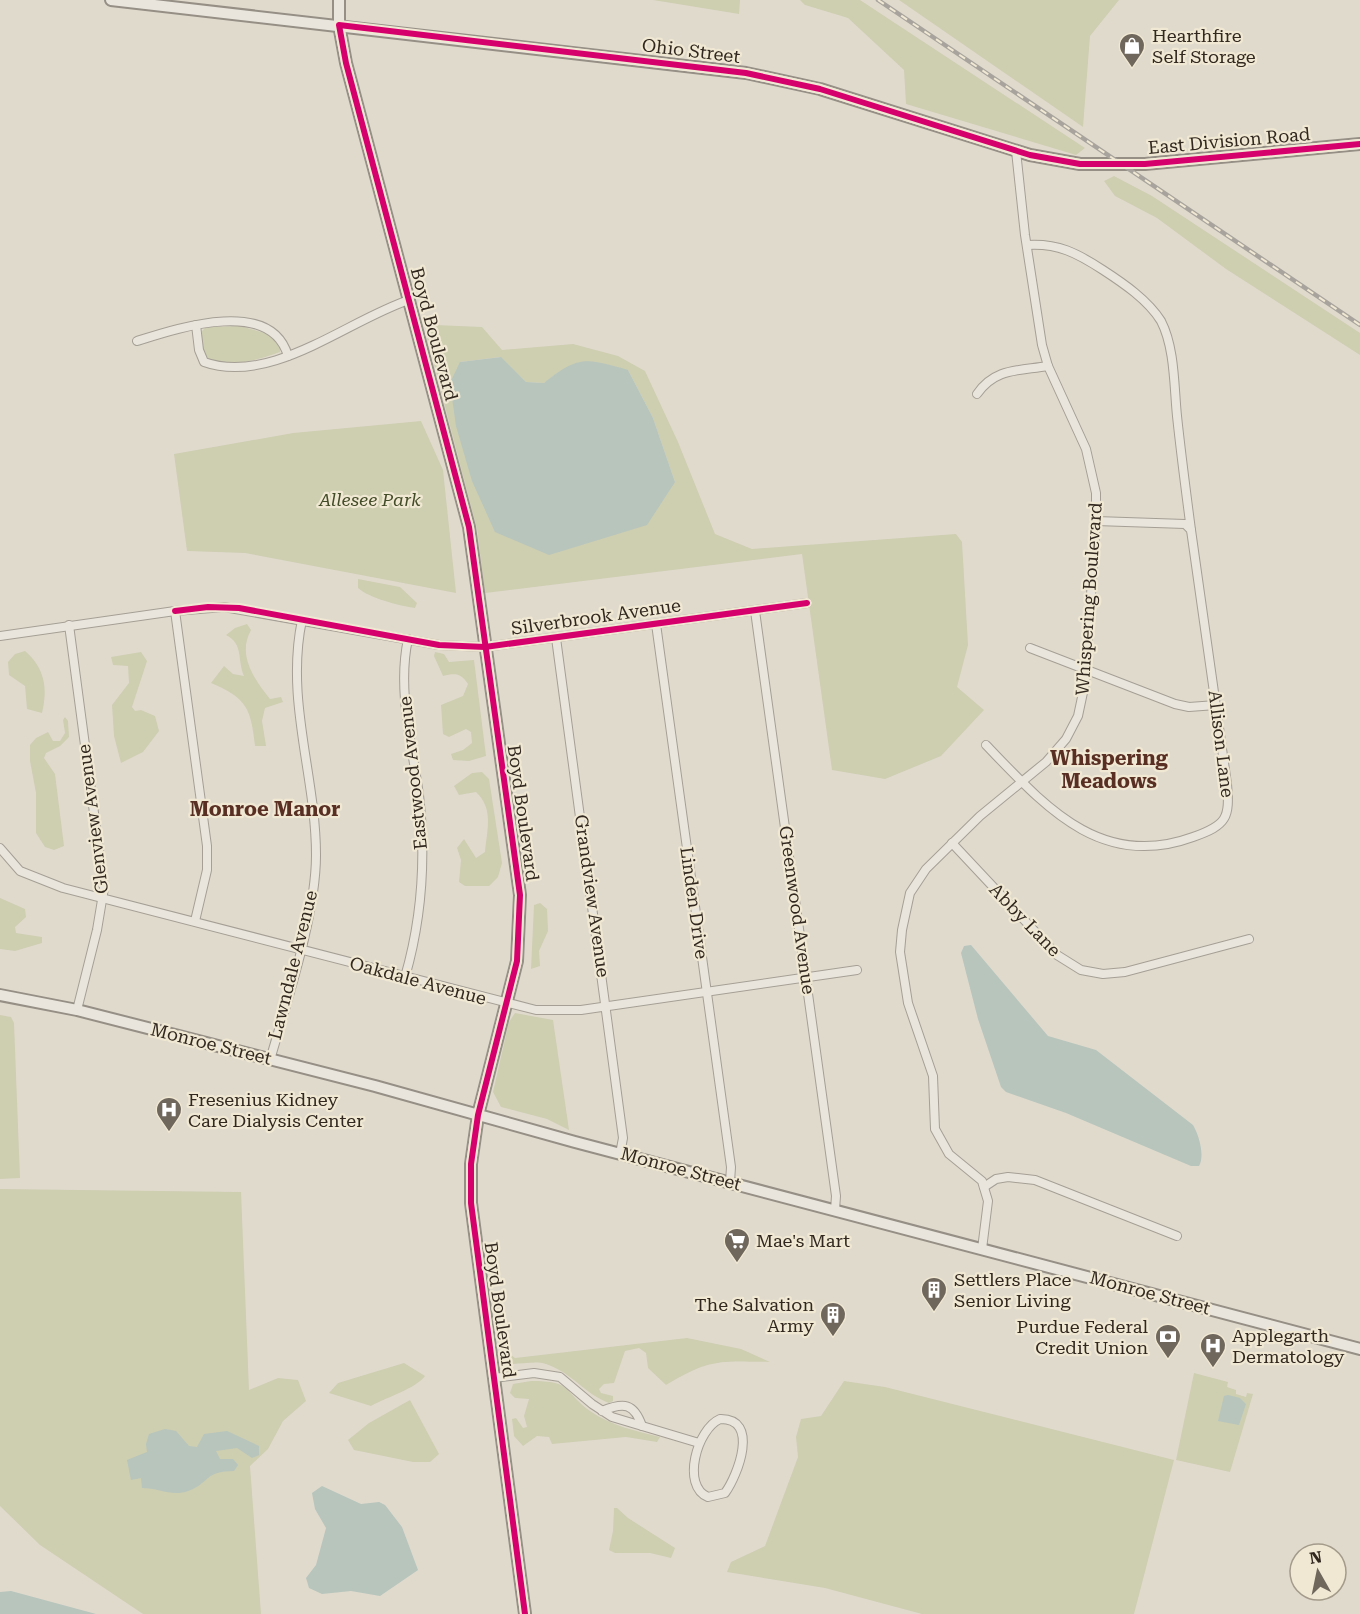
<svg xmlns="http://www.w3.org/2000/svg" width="1360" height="1614" viewBox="0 0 1360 1614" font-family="'Roboto Serif',serif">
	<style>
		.green { fill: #ceceb1; fill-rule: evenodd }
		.water { fill: #b7c5bc }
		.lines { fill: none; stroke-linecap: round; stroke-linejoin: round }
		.street-casing { stroke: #a59f95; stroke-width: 10 }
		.secondary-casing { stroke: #958f86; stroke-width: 14 }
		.street { stroke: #e9e5dd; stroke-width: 8 }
		.secondary { stroke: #e9e5dd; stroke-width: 10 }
		.rail-casing { stroke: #a8a49d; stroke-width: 4.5 }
		.rail { stroke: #f0e8d3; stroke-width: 2; stroke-dasharray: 7; stroke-linecap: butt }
		.cycleway-casing { stroke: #f0e8d3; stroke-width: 10 }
		.cycleway { stroke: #d6006c; stroke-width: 6 }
		.labels { text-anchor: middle; stroke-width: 4.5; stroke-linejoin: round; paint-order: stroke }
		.poi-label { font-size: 18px; fill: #32281f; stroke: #f0e8d3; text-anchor: start }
		.street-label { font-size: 18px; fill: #32281f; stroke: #f0e8d3 }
		.park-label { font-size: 18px; font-style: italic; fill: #434c28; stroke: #f0e8d3 }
		.neighbourhood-label { font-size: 20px; font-weight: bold; fill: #592f24; stroke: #f0e8d3 }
	</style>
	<rect width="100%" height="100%" fill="#e0dacd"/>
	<g class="green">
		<path d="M653 0H740L739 14Z"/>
		<path d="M800 0H860L1085 148 1076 155 906 104 904 70 848 18 805 5Z"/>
		<path d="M899 0H1119L1090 36 1083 127Z"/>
		<path d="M1114 176 1152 196 1360 333V355L1226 269 1157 218 1115 196 1104 181Z"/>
		<path d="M435 325 482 327 502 350 573 344 618 356 645 371 678 442 715 534 752 549 956 534 962 542 968 645 957 687 984 710 941 756 885 779 832 770 802 554 485 593 477 529 426 334ZM500 357 526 382 544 383 560 371 628 370 653 418 675 482 460 362Z"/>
		<path d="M240 326 268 334 280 342V352C264 358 217 373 205 355 201 348 202 338 202 331L206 327Z"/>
		<path d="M421 421 443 470 456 593 245 553 187 551 174 454 293 433Z"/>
		<path d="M358 579 400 587 417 603 415 608C400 606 369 598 358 588Z"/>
		<path d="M247 624 251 630C237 655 254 679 270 699L281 697 283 702 265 708 262 721 266 746H255C251 709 247 698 211 683L224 666 233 674 244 676C237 660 244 644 226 635L235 628Z"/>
		<path d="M25 651C45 668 48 689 42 713L27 709 25 686 9 675 8 662 15 654Z"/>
		<path d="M141 652 147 661 132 707 135 711 141 710 155 716 159 731 143 752 121 763 114 736 112 705 129 683 128 666 113 665 111 657Z"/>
		<path d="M435 652 444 654 449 662 474 660 486 756 469 761 453 760 451 754 463 750 472 743 471 732 466 729 449 737 443 734 441 705 463 696 468 684C461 673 455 673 443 676L434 656Z"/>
		<path d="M65 717 68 721 69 737 60 746 46 753 44 758 55 774 64 846 54 850 45 847 36 833V793L30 761V745L36 738 48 732 53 741H60L65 733 63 720Z"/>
		<path d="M482 772 489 779 502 863 498 877 489 886H465L459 882 461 860 457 848 464 839 476 858 485 852C487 830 494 809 476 792L459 795 454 786 472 773Z"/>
		<path d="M0 898 25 909 26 917 15 927 16 933 42 937V943L15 951 0 949Z"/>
		<path d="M540 903 547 909 548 931 539 951 540 966 531 969 534 905Z"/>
		<path d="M515 1013 553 1020 569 1130 547 1119 501 1107 493 1092 509 1022Z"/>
		<path d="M0 1015 11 1017 14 1023 20 1178 0 1179Z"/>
		<path d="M0 1189 241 1192 249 1390 278 1378 298 1380 306 1401 283 1421 268 1449 250 1466 261 1614H143L40 1545 0 1506Z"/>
		<path d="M687 1338 741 1349 770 1362C721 1361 710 1358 666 1385L648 1368 646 1353 639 1348 625 1351 614 1383 604 1384 599 1389 601 1393 613 1396V1401L609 1403C586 1395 571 1372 546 1364 533 1360 518 1366 504 1363V1354L511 1355 515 1358Z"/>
		<path d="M404 1363 425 1376C415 1389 387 1397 371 1406L329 1393 338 1383Z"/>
		<path d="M1194 1373 1228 1382 1227 1387 1236 1390V1394L1246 1397 1247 1393 1253 1394 1230 1472 1176 1460Z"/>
		<path d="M531 1381C573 1381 562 1390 590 1411 612 1426 636 1431 660 1437L657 1442 626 1437 552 1444 549 1437 537 1436 523 1446 514 1436 512 1419 516 1418 523 1428 527 1427 524 1416 529 1399 515 1398 510 1393 513 1384Z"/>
		<path d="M844 1381 885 1387 1174 1460 1134 1614H922L825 1588 727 1572 731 1562 765 1546 798 1457 796 1437 801 1419 821 1416Z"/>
		<path d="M410 1400 439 1454 430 1462H413L354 1450 348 1440 369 1423Z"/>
		<path d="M614 1508H617L628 1518 675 1548 671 1558 650 1553H615L609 1550 613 1531Z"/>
	</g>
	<g class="water">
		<path d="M501 357 526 382 544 383C580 354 587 359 628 370L653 418 675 482 647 525 549 555 495 532 472 481 456 426 450 383 460 362Z"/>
		<path d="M971 945 1048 1036 1096 1050 1193 1125C1199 1135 1205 1156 1199 1166H1191L1066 1113 1006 1092 1001 1087 978 1019 961 953 964 946Z"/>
		<path d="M1228 1395 1240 1398 1246 1404 1239 1425 1218 1421 1224 1396Z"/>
		<path d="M165 1429 176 1431 189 1446 197 1447 204 1434 227 1431 259 1446V1455L252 1458 237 1448 216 1451 220 1459H233L238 1465 234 1471C204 1471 210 1483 188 1491 172 1497 159 1488 142 1488L141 1478 131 1480 127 1460 147 1452 146 1444 149 1434Z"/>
		<path d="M322 1486 361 1504 379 1502 385 1505 402 1527 418 1570 380 1596 351 1591 322 1594 309 1588 306 1578 316 1565 326 1528 315 1509 312 1493Z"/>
		<path d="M11 1591 96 1614H0V1592Z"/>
	</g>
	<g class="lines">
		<defs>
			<g id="street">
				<path d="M1027 245C1058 243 1077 253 1103 270 1123 283 1148 300 1161 321 1175 348 1174 387 1177 416 1181 454 1186 492 1191 530"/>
				<path d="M196 325 199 350 204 362C271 386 348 320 409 300"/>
				<path d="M137 341C178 328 271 297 288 356"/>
				<path d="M977 394C995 368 1018 371 1048 366"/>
				<path d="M175 611 207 846V870L195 921"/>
				<path d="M755 611 836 1196 835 1210"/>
				<path d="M656 624 731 1167 730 1182"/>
				<path d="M69 625 104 888 97 930 77 1010"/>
				<path d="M0 636 175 611 224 607 439 645 485 647 807 603"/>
				<path d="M556 638 623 1138 620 1154"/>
				<path d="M1030 648 1175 704 1189 707 1216 705"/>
				<path d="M986 745C1044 805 1100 871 1193 837 1227 825 1230 818 1227 784L1191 530 1185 524 1096 521"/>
				<path d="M952 843 1057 955 1081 970 1103 974 1125 972 1249 939"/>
				<path d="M0 848 20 871 63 888 536 1010H581L857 970"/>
				<path d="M405 977C422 918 426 856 419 795 412 744 397 690 408 639"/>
				<path d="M270 1060C287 1001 316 915 316 855 316 776 285 700 302 620"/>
				<path d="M984 1187 996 1179 1008 1177 1035 1180 1177 1236"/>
				<path d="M982 1249 988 1201 982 1181 949 1154 935 1129 933 1076 908 1003 900 952 902 930 910 893 926 869 980 816 1046 762 1066 739 1078 716 1085 683 1096 521V493L1086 449 1048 366 1042 345 1025 235 1016 151"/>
				<path d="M494 1378 534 1373 560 1377 592 1404 612 1417 699 1443"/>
				<path d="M602 1411C624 1402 634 1403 642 1426"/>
				<path d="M720 1419C760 1418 738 1475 725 1493L708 1497C681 1486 697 1429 720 1419Z"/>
			</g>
			<g id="secondary">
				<path d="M111 0 746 73 820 89 1030 155 1080 164H1145L1360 144"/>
				<path d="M339 0V25L346 63 469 527 520 895 517 961 478 1115 471 1164V1203L525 1614"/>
				<path d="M0 995 77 1010 375 1086 575 1142 1360 1349"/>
			</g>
		</defs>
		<use href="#street" class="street-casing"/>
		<use href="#secondary" class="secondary-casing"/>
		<use href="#street" class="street"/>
		<use href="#secondary" class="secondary"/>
		<defs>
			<path id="rail" d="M878 0 1360 325"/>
		</defs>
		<use href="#rail" class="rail-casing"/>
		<use href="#rail" class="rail"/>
		<defs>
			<g id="cycleway">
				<path d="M175 611 208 607 239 608 439 645 485 647 807 603"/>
				<path d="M525 1614 471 1203V1164L478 1115 517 961 520 895 469 527 346 63 339 25 746 73 820 89 1030 155 1080 164H1145L1360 144"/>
			</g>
		</defs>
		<use href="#cycleway" class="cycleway-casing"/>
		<use href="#cycleway" class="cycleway"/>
	</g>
	<defs>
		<symbol id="shop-pin" viewBox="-11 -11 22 30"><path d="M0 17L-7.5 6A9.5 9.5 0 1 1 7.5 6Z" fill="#6f665c" stroke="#f0e8d3"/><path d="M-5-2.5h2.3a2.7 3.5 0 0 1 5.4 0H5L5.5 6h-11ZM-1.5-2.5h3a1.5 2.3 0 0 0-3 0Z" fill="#fff"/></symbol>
		<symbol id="hospital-pin" viewBox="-11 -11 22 30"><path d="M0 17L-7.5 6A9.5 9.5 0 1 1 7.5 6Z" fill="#6f665c" stroke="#f0e8d3"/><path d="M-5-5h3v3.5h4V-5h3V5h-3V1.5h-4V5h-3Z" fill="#fff"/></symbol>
		<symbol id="supermarket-pin" viewBox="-11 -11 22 30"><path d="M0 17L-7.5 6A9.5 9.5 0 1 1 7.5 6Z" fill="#6f665c" stroke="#f0e8d3"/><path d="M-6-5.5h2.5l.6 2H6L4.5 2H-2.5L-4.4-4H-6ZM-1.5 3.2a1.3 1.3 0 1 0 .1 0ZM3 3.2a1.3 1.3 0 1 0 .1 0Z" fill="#fff"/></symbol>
		<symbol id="building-pin" viewBox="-11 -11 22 30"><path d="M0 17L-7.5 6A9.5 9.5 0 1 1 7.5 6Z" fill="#6f665c" stroke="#f0e8d3"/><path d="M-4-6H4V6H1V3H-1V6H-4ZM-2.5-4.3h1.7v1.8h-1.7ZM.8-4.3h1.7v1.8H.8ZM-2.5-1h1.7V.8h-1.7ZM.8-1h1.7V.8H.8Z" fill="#fff"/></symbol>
		<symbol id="bank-pin" viewBox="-11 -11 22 30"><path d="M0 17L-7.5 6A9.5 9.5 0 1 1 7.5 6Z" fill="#6f665c" stroke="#f0e8d3"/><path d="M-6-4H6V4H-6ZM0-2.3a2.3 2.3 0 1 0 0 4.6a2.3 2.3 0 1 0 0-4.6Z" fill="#fff"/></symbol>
	</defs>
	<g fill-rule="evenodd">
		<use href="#shop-pin" x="1117" y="31" width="30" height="40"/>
		<use href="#hospital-pin" x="154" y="1095" width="30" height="40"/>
		<use href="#supermarket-pin" x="722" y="1226" width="30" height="40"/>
		<use href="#building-pin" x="919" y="1275" width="30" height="40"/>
		<use href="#building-pin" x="818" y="1300" width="30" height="40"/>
		<use href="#bank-pin" x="1153" y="1322" width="30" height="40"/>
		<use href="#hospital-pin" x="1198" y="1331" width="30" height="40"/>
	</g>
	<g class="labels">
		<g class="poi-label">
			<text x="1152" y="42">Hearthfire<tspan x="1152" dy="21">Self Storage</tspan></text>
			<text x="188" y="1106">Fresenius Kidney<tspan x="188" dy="21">Care Dialysis Center</tspan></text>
			<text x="756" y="1247">Mae's Mart</text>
			<text x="954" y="1286">Settlers Place<tspan x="954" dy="21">Senior Living</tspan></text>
			<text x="814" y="1311" text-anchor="end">The Salvation<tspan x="814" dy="21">Army</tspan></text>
			<text x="1148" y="1333" text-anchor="end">Purdue Federal<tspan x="1148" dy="21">Credit Union</tspan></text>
			<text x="1232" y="1342">Applegarth<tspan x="1232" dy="21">Dermatology</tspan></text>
		</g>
		<g class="street-label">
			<text transform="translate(691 51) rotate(7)" y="6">Ohio Street</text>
			<text transform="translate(1229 141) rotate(-5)" y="6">East Division Road</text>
			<text transform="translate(434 334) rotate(75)" y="6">Boyd Boulevard</text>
			<text transform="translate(1089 599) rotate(-86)" y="6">Whispering Boulevard</text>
			<text transform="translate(596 617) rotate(-8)" y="6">Silverbrook Avenue</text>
			<text transform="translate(1221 744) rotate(83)" y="6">Allison Lane</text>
			<text transform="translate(413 773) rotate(-96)" y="6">Eastwood Avenue</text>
			<text transform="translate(523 813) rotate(82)" y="6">Boyd Boulevard</text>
			<text transform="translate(93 819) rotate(-97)" y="6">Glenview Avenue</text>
			<text transform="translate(592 896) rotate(82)" y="6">Grandview Avenue</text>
			<text transform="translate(694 903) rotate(82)" y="6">Linden Drive</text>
			<text transform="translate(797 910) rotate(82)" y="6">Greenwood Avenue</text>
			<text transform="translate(1025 920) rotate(46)" y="6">Abby Lane</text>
			<text transform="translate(293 965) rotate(-76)" y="6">Lawndale Avenue</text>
			<text transform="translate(418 981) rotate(15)" y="6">Oakdale Avenue</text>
			<text transform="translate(211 1044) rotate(14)" y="6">Monroe Street</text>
			<text transform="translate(681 1169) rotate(15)" y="6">Monroe Street</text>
			<text transform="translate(1150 1293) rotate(15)" y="6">Monroe Street</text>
			<text transform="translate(500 1310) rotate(82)" y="6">Boyd Boulevard</text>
		</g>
		<g class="park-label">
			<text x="370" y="506">Allesee Park</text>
		</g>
		<g class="neighbourhood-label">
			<text x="1109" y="765">Whispering<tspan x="1109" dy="23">Meadows</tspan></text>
			<text x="265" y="816">Monroe Manor</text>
		</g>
	</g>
	<g transform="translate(1318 1572) rotate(351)"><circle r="28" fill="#f0e8d3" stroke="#a49b8b" stroke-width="1.5"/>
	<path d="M0-4.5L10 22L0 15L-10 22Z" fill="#6f665c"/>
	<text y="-9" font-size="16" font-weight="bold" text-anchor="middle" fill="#32281f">N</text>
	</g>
</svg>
